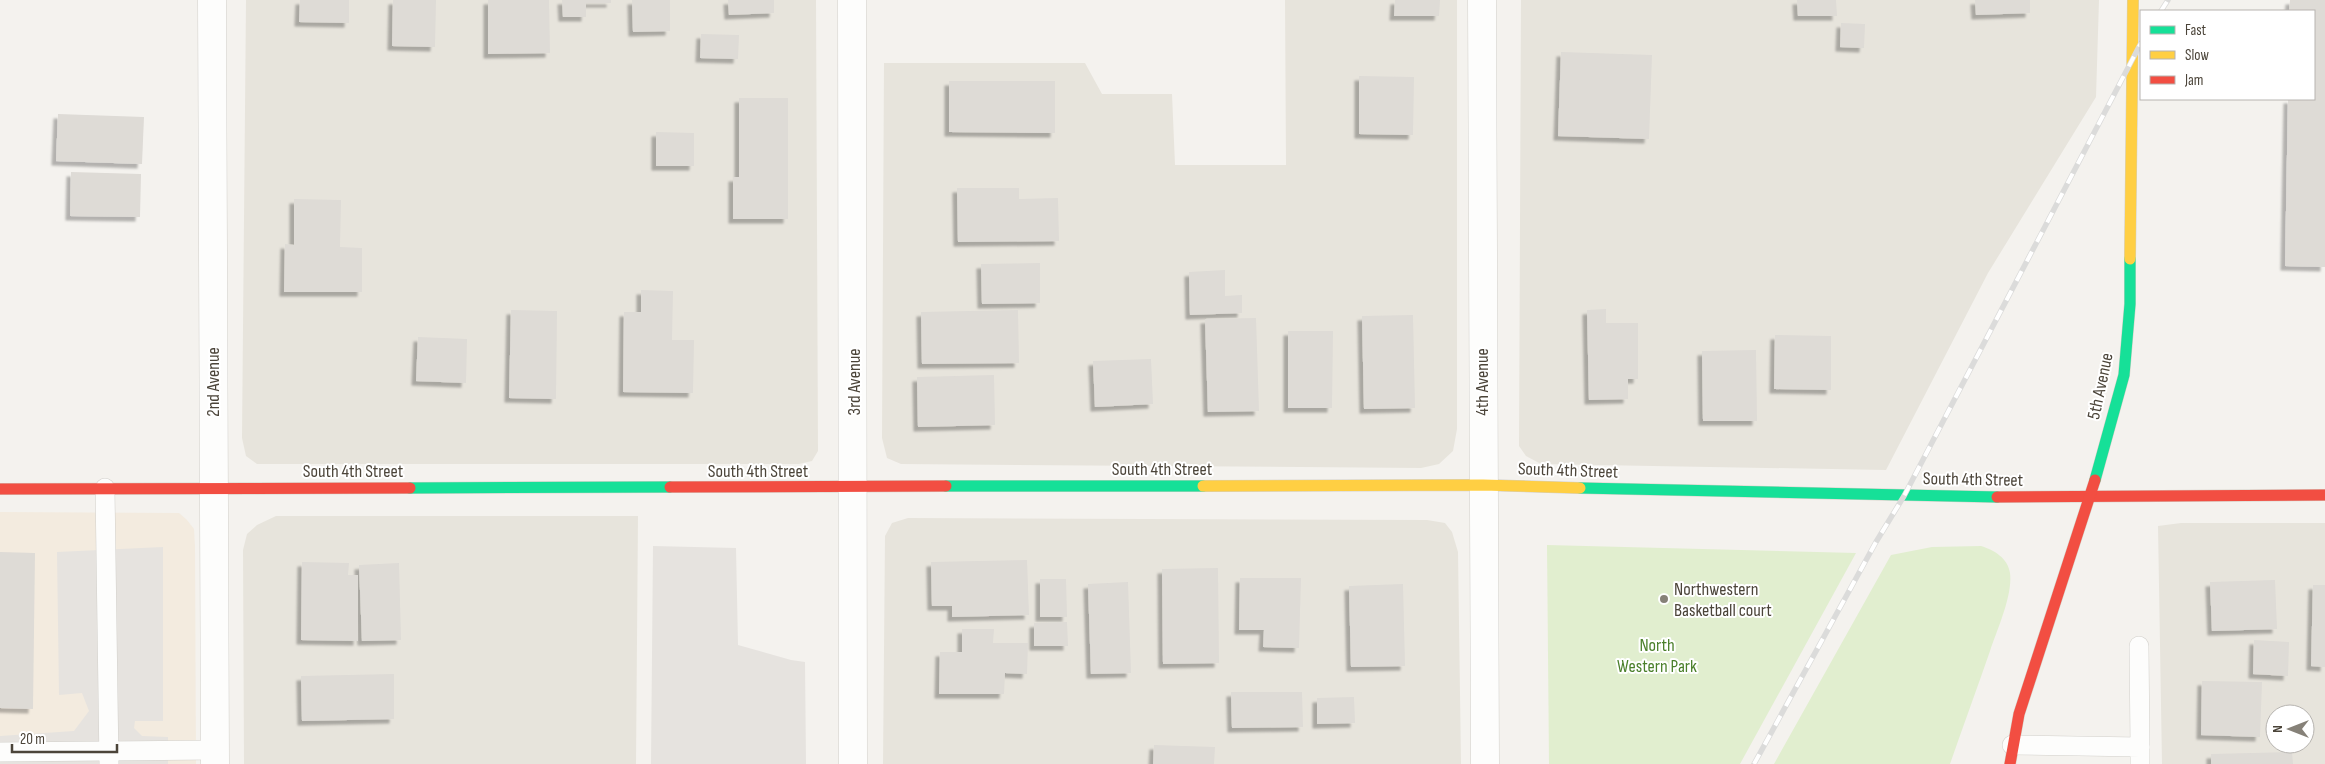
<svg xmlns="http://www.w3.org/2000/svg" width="2325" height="764" viewBox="0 0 2325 764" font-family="'Sofia Sans Condensed',sans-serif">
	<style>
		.residential { fill: #e7e4dc; fill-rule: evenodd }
		.commercial { fill: #f3ebdf }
		.green { fill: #e1eecf }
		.parking { fill: #e6e3df }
		.building { fill: #dedbd6; filter: url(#shadow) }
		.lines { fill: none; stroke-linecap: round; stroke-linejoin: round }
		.lane-casing { stroke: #d2d0cb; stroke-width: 20 }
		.street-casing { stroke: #d2d0cb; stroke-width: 29 }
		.fast-casing { stroke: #d3cfc5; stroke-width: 12 }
		.slow-casing { stroke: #d3cfc5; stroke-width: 12 }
		.jam-casing { stroke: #d3cfc5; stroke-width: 12 }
		.lane { stroke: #fdfdfc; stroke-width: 19 }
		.street { stroke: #fdfdfc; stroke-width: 28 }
		.fast { stroke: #16e098; stroke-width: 11 }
		.slow { stroke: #ffcf43; stroke-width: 11 }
		.jam { stroke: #f24e42; stroke-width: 11 }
		.rail-casing { stroke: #dbdbda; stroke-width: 5.5 }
		.rail { stroke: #fff; stroke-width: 4; stroke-dasharray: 11; stroke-linecap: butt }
		.poi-dot { fill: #868178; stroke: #fff; stroke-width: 2 }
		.labels { text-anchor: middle; stroke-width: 4; stroke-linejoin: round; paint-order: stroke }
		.street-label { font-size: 18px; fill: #4b4439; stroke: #fff }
		.poi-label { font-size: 18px; fill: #4b4439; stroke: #fff; text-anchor: start }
		.park-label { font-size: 18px; fill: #4a7f2a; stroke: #fff }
	</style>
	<defs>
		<filter id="shadow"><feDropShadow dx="-4.5" dy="4.5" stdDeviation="1" flood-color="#0004"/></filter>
	</defs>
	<rect width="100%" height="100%" fill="#f4f2ee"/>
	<g class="residential">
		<path d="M246 0H816L818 451 812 461 799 464H257L246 456 242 438Z"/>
		<path d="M1285 0H1457V429L1453 451 1439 464 1421 468 901 464 887 458 882 438 884 63H1085L1102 94H1172L1175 165H1286Z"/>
		<path d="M1521 0H2099L2096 97 1988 273 1886 470 1541 464 1526 456 1519 446Z"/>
		<path d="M276 516H638L636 764H244L243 550 247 534 257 525Z"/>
		<path d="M908 518 1427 520 1445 523 1452 532 1458 552 1461 764H883L885 536 892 523Z"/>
		<path d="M2181 523H2325V764H2162L2158 526ZM2275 714H2305V744H2275Z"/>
	</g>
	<path class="commercial" d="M0 512 179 513 187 520 194 529 195 546 196 764H0Z"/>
	<g class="green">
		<path d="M1547 545 1856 553 1740 764H1549Z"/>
		<path d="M1981 546C1994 550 2008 558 2010 573 2013 595 1997 630 1990 651 1977 689 1963 726 1950 764H1774L1891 555 1932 547Z"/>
	</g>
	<g class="parking">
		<path d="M653 546 736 548 738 645 791 660 805 662 806 764H651Z"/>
		<path d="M163 547V721H135L134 728 142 736 168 737V764H0V736L74 731 89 711 82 693 59 695 57 552Z"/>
	</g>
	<g class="building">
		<path d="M300 0H349V23L299 22Z"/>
		<path d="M393 0H436L435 47 392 46Z"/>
		<path d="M488 0H549L550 53 488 54Z"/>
		<path d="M562 0H611V3H586V17H563Z"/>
		<path d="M632 0H670V31L633 32Z"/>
		<path d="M728 0H774V13L729 15Z"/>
		<path d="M1395 0H1440L1439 16H1394Z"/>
		<path d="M1797 0H1836L1837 16H1798Z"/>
		<path d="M1975 0H2030V13L1976 15Z"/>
		<path d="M2290 0H2325V267L2285 266 2288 99H2314V11H2289Z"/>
		<path d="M1841 23 1865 24 1864 48 1840 47Z"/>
		<path d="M701 34 739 35 738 59 700 58Z"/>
		<path d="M1561 52 1652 55 1649 139 1558 136Z"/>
		<path d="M1359 76 1414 77 1413 135 1359 134Z"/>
		<path d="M949 81H1055V133L949 132Z"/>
		<path d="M739 98H788V219H733V177H739Z"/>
		<path d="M58 114 144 117 142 164 56 161Z"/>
		<path d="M656 132 694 133V166H656Z"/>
		<path d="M71 172 141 174 140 217 70 216Z"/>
		<path d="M957 188H1019V199L1058 198 1059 241 958 242Z"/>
		<path d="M294 199 341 200 340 247 362 248V292H284L285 244 294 245Z"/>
		<path d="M1040 263V303L982 304 981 264Z"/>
		<path d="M1225 270V296L1242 295V313L1190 315 1189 272Z"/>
		<path d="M641 290 673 291 672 340H694L693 393 623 392 624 312H641Z"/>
		<path d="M1606 309V323H1638V379H1628V399L1589 400 1587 310Z"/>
		<path d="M511 310 557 311 556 399 509 398Z"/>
		<path d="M1018 310 1019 363 922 364 921 312Z"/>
		<path d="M1413 315 1415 408 1364 409 1362 316Z"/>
		<path d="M1256 318 1259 411 1208 412 1205 319Z"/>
		<path d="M1288 331H1333L1332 408H1288Z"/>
		<path d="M1775 335 1831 336V390L1774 389Z"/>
		<path d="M418 337 467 339 466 383 416 381Z"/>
		<path d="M1756 350 1757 421H1703L1702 351Z"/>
		<path d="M1151 359 1153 404 1095 407 1093 361Z"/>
		<path d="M994 375 995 425 918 427 917 377Z"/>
		<path d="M0 552 35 553 33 709 0 708Z"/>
		<path d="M1027 560 1029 615 952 617V606H932L931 562Z"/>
		<path d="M302 562 349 563 348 575H358V641L301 640Z"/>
		<path d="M399 563 401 640 362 641 359 565Z"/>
		<path d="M1218 568 1219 663 1163 664 1162 569Z"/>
		<path d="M1240 578H1301L1299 648 1263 647 1264 630H1239Z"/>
		<path d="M1040 579H1066L1067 617H1040Z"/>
		<path d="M2275 580 2277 629 2212 631 2210 582Z"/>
		<path d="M1128 582 1131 673 1091 674 1088 584Z"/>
		<path d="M1403 584 1405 666 1351 667 1349 586Z"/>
		<path d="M2313 585H2325V667L2311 666Z"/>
		<path d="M1067 622 1068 646H1034V623Z"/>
		<path d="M962 629H994L993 643H1028L1027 674 1005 673 1004 694H939L940 652H962Z"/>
		<path d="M2254 640 2289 642 2288 676 2253 674Z"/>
		<path d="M394 674V719L302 721 301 676Z"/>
		<path d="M2202 681 2262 682 2260 737 2201 735Z"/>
		<path d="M1231 692H1302L1303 727 1232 728Z"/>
		<path d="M1354 697 1355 723 1317 724V698Z"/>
		<path d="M1154 745 1215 747 1214 764H1153Z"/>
		<path d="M2292 752 2293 764H2211V754Z"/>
	</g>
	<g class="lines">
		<defs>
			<g id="lane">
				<path d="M105 488 109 764"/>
				<path d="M2139 646 2140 747"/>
				<path d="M2012 745 2140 747V764"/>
				<path d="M0 752 215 750"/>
			</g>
			<g id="street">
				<path d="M212 0 215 764"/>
				<path d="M852 0 853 764"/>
				<path d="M1482 0 1485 764"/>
			</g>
			<g id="fast">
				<path d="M2095 480 2124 375 2130 304V259"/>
				<path d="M946 486H1203"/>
				<path d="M410 488 670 487"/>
				<path d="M1580 488 1997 497"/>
			</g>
			<g id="slow">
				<path d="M2130 259 2133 0"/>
				<path d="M1203 486 1483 485 1580 488"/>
			</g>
			<g id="jam">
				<path d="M670 487 946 486"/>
				<path d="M0 489 410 488"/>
				<path d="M1997 497 2325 495"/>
				<path d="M2010 764 2019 714 2095 480"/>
			</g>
		</defs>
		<use href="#lane" class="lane-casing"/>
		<use href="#street" class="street-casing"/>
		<use href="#fast" class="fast-casing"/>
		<use href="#slow" class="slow-casing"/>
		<use href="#jam" class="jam-casing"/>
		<use href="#lane" class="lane"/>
		<use href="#street" class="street"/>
		<use href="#fast" class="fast"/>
		<use href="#slow" class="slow"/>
		<use href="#jam" class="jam"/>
		<defs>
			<g id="rail">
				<path d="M2161 11 2168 0"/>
				<path d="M1754 764 1876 542 1904 496 2141 43"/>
			</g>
		</defs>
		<use href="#rail" class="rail-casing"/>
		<use href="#rail" class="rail"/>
	</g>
	<circle class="poi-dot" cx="1664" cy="599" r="5"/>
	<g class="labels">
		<g class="street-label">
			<text transform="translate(213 382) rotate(-90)" y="6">2nd Avenue</text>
			<text transform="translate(854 382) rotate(-90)" y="6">3rd Avenue</text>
			<text transform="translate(1482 382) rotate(-90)" y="6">4th Avenue</text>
			<text transform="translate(2100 386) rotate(-78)" y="6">5th Avenue</text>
			<text x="1162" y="475">South 4th Street</text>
			<text transform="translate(1568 470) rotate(2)" y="6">South 4th Street</text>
			<text x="353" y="477">South 4th Street</text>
			<text x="758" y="477">South 4th Street</text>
			<text transform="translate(1973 479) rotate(1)" y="6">South 4th Street</text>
		</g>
		<g class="poi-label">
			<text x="1674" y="595">Northwestern<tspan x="1674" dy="21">Basketball court</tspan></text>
		</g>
		<g class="park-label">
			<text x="1657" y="651">North<tspan x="1657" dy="21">Western Park</tspan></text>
		</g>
	</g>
	<rect x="2140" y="10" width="175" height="90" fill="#ffffff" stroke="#b7b4b0"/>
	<rect x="2150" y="26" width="25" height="8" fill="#16e098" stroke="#b7b4b0"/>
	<text x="2185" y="35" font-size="15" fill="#4b4439">Fast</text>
	<rect x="2150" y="51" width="25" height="8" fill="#ffcf43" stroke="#b7b4b0"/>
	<text x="2185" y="60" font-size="15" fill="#4b4439">Slow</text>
	<rect x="2150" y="76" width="25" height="8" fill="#f24e42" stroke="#b7b4b0"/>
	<text x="2185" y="85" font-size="15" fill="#4b4439">Jam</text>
	<g transform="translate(2290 729) rotate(270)"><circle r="24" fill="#ffffff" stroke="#b7b4b0"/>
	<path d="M0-4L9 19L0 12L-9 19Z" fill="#868178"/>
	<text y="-8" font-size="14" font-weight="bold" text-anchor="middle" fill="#4b4439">N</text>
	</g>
	<path d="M12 744v8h105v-8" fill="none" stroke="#4b4439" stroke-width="2.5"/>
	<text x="20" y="744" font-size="15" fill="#4b4439" stroke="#ffffff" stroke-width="4" paint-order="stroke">20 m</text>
</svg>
